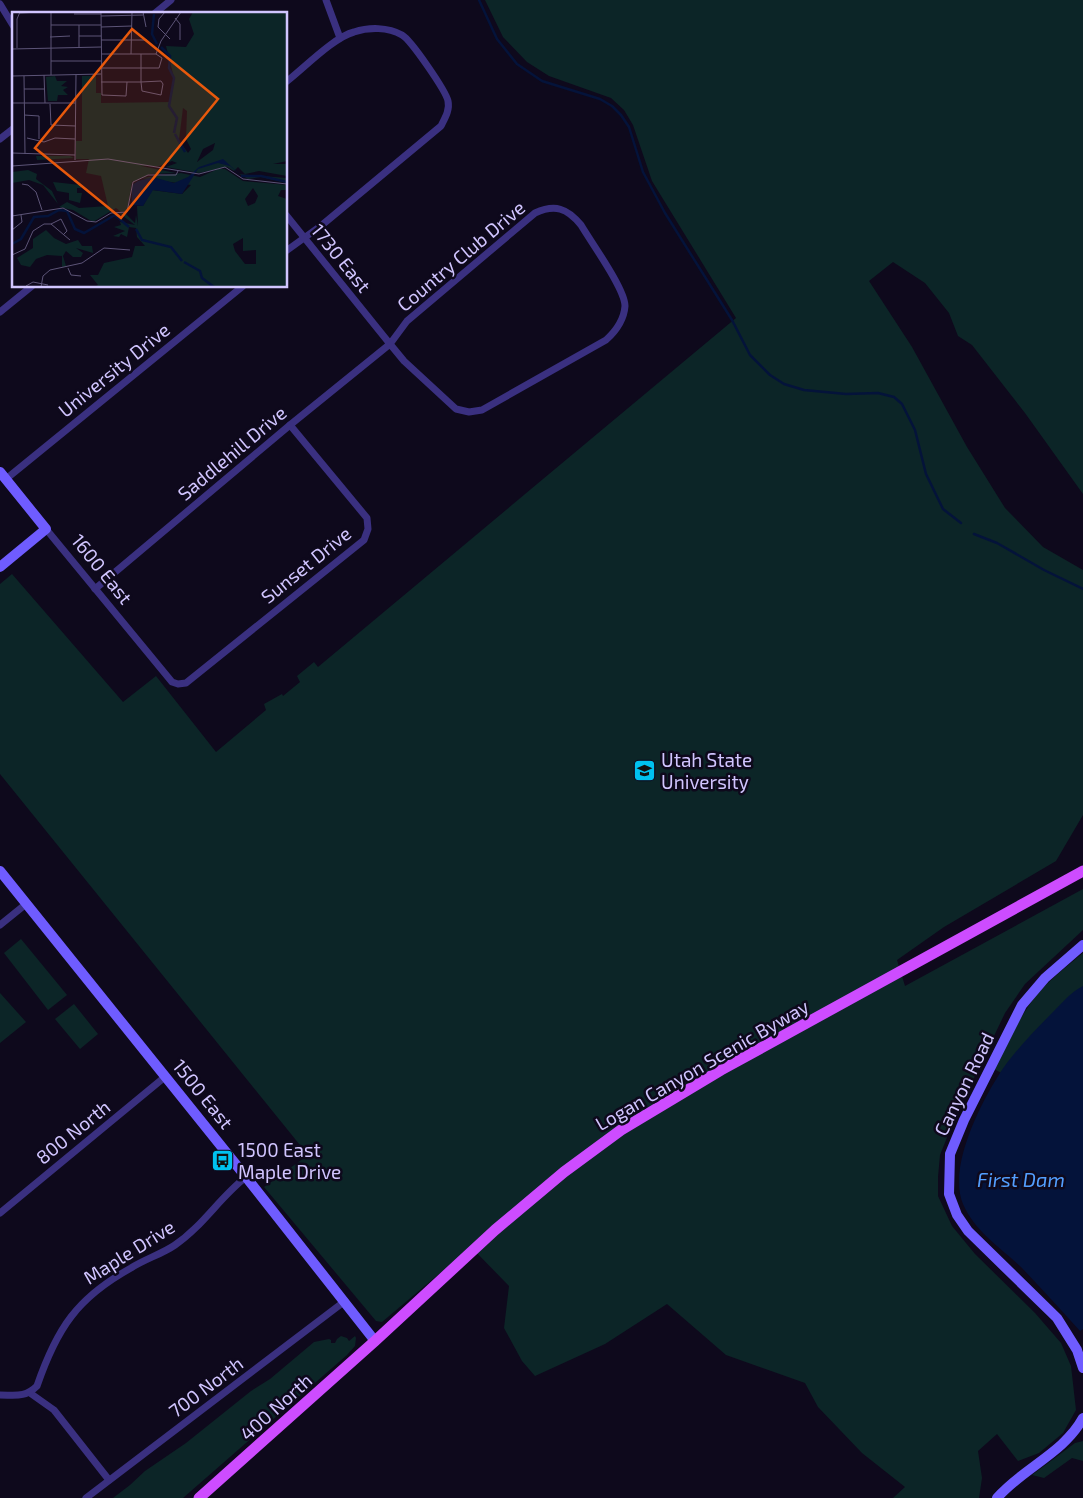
<svg xmlns="http://www.w3.org/2000/svg" width="1083" height="1498" viewBox="0 0 1083 1498" font-family="'Exo 2',sans-serif">
	<style>
		.green { fill: #0c2527 }
		.water { fill: #04133a }
		.lines { fill: none; stroke-linecap: round; stroke-linejoin: round }
		.stream { stroke: #04133a; stroke-width: 2.5 }
		.street { stroke: #3a3080; stroke-width: 7 }
		.secondary { stroke: #6f5cff; stroke-width: 10 }
		.primary { stroke: #cd4cff; stroke-width: 11 }
		.labels { text-anchor: middle; stroke-width: 5; stroke-linejoin: round; paint-order: stroke }
		.street-label { font-size: 19px; fill: #d1c5ff; stroke: #0e091c }
		.poi-label { font-size: 19px; fill: #d1c5ff; stroke: #0e091c; text-anchor: start }
		.water-label { font-size: 20px; font-style: italic; fill: #539fff; stroke: #0e091c }
		.inset-river { fill: none; stroke: #04133a; stroke-width: 2.5 }
		.inset-road { fill: none; stroke: #5c5477; stroke-width: 1 }
		.view { fill: #e8590c; fill-opacity: 0.15; stroke: #e8590c; stroke-width: 2.5 }
		.inset-edge { fill: none; stroke: #d1c5ff; stroke-width: 2.5 }
	</style>
	<rect width="100%" height="100%" fill="#0e091c"/>
	<g class="green">
		<path d="M485 0H1083V494L1025 413 972 345 958 336 949 313 925 283 893 262 869 281 912 347 967 447 1005 508 1043 547 1083 570V815L1056 861 944 927 897 960 905 986 1083 889V930L1025 984 1005 1013 954 1120 940 1155 938 1177V1196L952 1226 975 1254 1035 1313 1061 1343 1071 1366 1076 1410 1063 1433 1039 1453 1018 1461 997 1434 978 1451 982 1478 979 1498H893L905 1487 862 1453 818 1407 805 1383 726 1355 667 1304 605 1344 535 1376 522 1361 504 1328 509 1286 471 1247 382 1322 376 1321 264 1187 308 1155 0 774V584L12 574 123 702 156 676 216 752 266 710 264 704 282 694 283 696 300 682 297 676 314 662 318 667 736 318 652 181 633 125 624 110 611 98 549 76 527 62 503 37Z"/>
		<path d="M21 939 67 995 48 1010 4 953Z"/>
		<path d="M1083 953V1004L1005 1075 994 1069C1006 1046 1017 1022 1032 1001 1046 982 1065 968 1083 953Z"/>
		<path d="M0 993 26 1022 0 1043Z"/>
		<path d="M74 1004 98 1034 80 1049 55 1019Z"/>
		<path d="M341 1336 347 1338 349 1341 355 1336 356 1338 355 1346 347 1355 183 1498H113L130 1485 145 1471 186 1443 251 1391 270 1379 314 1342 329 1339 331 1340V1343H335L337 1339Z"/>
		<path d="M1083 1441V1461L1072 1458 1044 1478 1032 1475 1075 1443Z"/>
	</g>
	<path class="water" d="M1083 986V1329L1080 1331C1061 1310 1041 1288 1021 1267 1000 1247 975 1232 963 1204 947 1166 983 1098 1004 1067 1017 1049 1036 1029 1052 1013 1062 1003 1071 992 1083 986Z"/>
	<g class="lines">
		<g class="stream">
			<path d="M479 0 497 39 517 64 542 81 600 99 612 106 621 115 629 127 643 172 665 213 732 320 750 355 770 375 784 384 804 390 846 394 878 393 894 397 902 404 915 430 926 474 943 509 961 523"/>
			<path d="M974 534 997 543 1044 570 1083 589"/>
		</g>
		<g class="street">
			<path d="M326 0 340 38"/>
			<path d="M0 4 14 27"/>
			<path d="M154 14 171 0"/>
			<path d="M286 82C303 69 334 37 354 32 369 27 388 27 402 35 411 40 446 91 448 101 450 110 445 118 441 126L322 225 286 251"/>
			<path d="M0 139 14 128"/>
			<path d="M0 312 32 286"/>
			<path d="M6 479 243 286"/>
			<path d="M46 529 172 682 178 684 186 683 364 540 368 529 367 518 290 425"/>
			<path d="M95 589 290 425 390 344 407 321 535 213C555 204 567 208 581 225 591 242 625 289 625 306 624 320 616 331 606 340L482 410 469 412 456 409 404 361 390 344 286 215"/>
			<path d="M0 925 26 904"/>
			<path d="M0 1213 166 1076"/>
			<path d="M30 1393 54 1410 109 1480"/>
			<path d="M0 1395C15 1395 25 1398 37 1386 57 1328 77 1298 131 1268 145 1259 162 1254 175 1245 203 1226 220 1197 246 1177"/>
			<path d="M86 1498 345 1301"/>
		</g>
		<g class="secondary">
			<path d="M0 472 46 529 0 567"/>
			<path d="M0 871 246 1177 375 1341"/>
			<path d="M1083 945 1045 978 1022 1005 964 1120 950 1154 949 1194 957 1215 968 1231 1057 1318 1077 1350 1083 1368"/>
			<path d="M997 1498C1023 1468 1064 1453 1083 1418"/>
		</g>
		<path class="primary" d="M199 1498 375 1341 495 1230 564 1172 621 1130 721 1070 1083 871"/>
	</g>
	<defs>
		<symbol id="university-square" viewBox="-11 -11 22 22"><rect x="-9" y="-9" width="18" height="18" rx="4" fill="#00c2f0" stroke="#0e091c"/><path d="M0-5L7-2L0 1L-7-2ZM-4 1L0 2.5L4 1V4Q0 6-4 4Z" fill="#111"/></symbol>
		<symbol id="bus-square" viewBox="-11 -11 22 22"><rect x="-9" y="-9" width="18" height="18" rx="4" fill="#00c2f0" stroke="#0e091c"/><path d="M-5-6H5V4H4V6H2V4H-2V6H-4V4H-5ZM-3.5-4V0h7V-4ZM-3.5 1.2v1.5H-2V1.2ZM2 1.2v1.5H3.5V1.2Z" fill="#111"/></symbol>
	</defs>
	<g fill-rule="evenodd">
		<use href="#university-square" x="632" y="758" width="25" height="25"/>
		<use href="#bus-square" x="210" y="1148" width="25" height="25"/>
	</g>
	<g class="labels">
		<g class="street-label">
			<text transform="translate(461 256) rotate(-40)" y="7">Country Club Drive</text>
			<text transform="translate(341 258) rotate(51)" y="7">1730 East</text>
			<text transform="translate(114 370) rotate(-39)" y="7">University Drive</text>
			<text transform="translate(232 453) rotate(-40)" y="7">Saddlehill Drive</text>
			<text transform="translate(306 565) rotate(-39)" y="7">Sunset Drive</text>
			<text transform="translate(102 569) rotate(51)" y="7">1600 East</text>
			<text transform="translate(702 1065) rotate(-30)" y="7">Logan Canyon Scenic Byway</text>
			<text transform="translate(964 1084) rotate(-64)" y="7">Canyon Road</text>
			<text transform="translate(203 1094) rotate(51)" y="7">1500 East</text>
			<text transform="translate(73 1132) rotate(-39)" y="7">800 North</text>
			<text transform="translate(129 1252) rotate(-32)" y="7">Maple Drive</text>
			<text transform="translate(206 1387) rotate(-37)" y="7">700 North</text>
			<text transform="translate(276 1407) rotate(-42)" y="7">400 North</text>
		</g>
		<g class="poi-label">
			<text x="661" y="767">Utah State<tspan x="661" dy="22">University</tspan></text>
			<text x="238" y="1157">1500 East<tspan x="238" dy="22">Maple Drive</tspan></text>
		</g>
		<g class="water-label">
			<text x="1021" y="1187">First Dam</text>
		</g>
	</g>
	<g transform="translate(12 12)">
		<rect width="275" height="275" fill="#0e091c"/>
		<path d="M181 0H275V149L261 152H275V164L247 159 233 162 226 155 222 159 215 155 187 161 154 155 165 151 160 149 148 154H129L164 161 138 162 120 170 115 199 109 200 104 196 81 210 61 198 47 195 55 190 67 196 96 194 89 164 74 161 77 147H64V129H70V64H84V81H89V91L158 90 162 66 154 34 174 35 182 22 177 7ZM171 96 175 99 174 127 179 137 176 141 167 128ZM203 131 201 138 185 150 191 137ZM43 64 45 69H55L49 74 56 75 51 78 56 83H46L45 89H36L34 65ZM24 144H58L62 146 25 148ZM206 157H213L231 169 275 173V178H269L266 184 275 187V275H82L86 273 78 263H86L92 251 120 245 123 234H133L125 225 124 216 117 215 115 225 109 222 107 225 101 224 113 219 102 215 109 213 108 210 123 213 107 201 114 202 123 211 124 203 126 214 125 194H131L140 178 170 182 179 173 130 166 169 161 188 165ZM241 176 246 184 243 191 236 194 233 187ZM231 226V239L244 238V252H233L223 239 221 232ZM16 158 25 162 24 167 40 179 46 192 31 173 17 168 0 171V160ZM227 162 274 166 275 171 249 165 236 167ZM41 170 69 173V176H65V181H70L68 191 57 188V181L45 179ZM34 218 42 226 54 232 66 228 70 234H80L81 241 64 236 71 241 69 245H61L54 239 51 244 54 254 50 255V244L35 243 24 247 18 255 9 253 5 246 21 236V227Z" fill="#0c2527" fill-rule="evenodd"/>
		<path d="M211 147 231 165 218 154 206 151 186 157 170 182 141 178 131 194 120 193V173L126 169 141 165 162 171 176 165 187 155Z" fill="#04133a"/>
		<path class="inset-river" d="M142 2 140 22 145 32M149 35 158 44 157 56 162 66 157 94 165 106 162 121M163 122 173 140M229 164H249L275 170M124 217 130 228 159 235 170 249M0 232 9 227 22 205 36 204 47 198 55 199 63 217 72 221 103 203 117 215M172 250 188 259 190 266 202 275"/>
		<path class="inset-road" d="M39 0V63M89 0 90 83 114 84 115 70M131 0 134 15M153 0 147 7 146 15 158 27M8 1 27 0M62 2H89M89 4 131 3M163 6 168 12V28M39 13H89M67 13V36M89 15 120 14M67 24H89M38 25 58 24M89 28H135M5 36V7L8 0M0 37 89 35M89 42H144M119 42 120 0M144 42 149 29 169 0M39 49H89M89 56H147L150 46 144 42M32 63 33 91M0 64 89 62M12 64 13 142M89 70H129L149 69 151 72 149 83 130 79 129 70V42M12 77H33M0 91H63M38 92 39 113 64 114M12 103 27 104V127M15 126 32 130 43 126 63 127M0 141 63 143M63 148 64 63M0 154 96 147 187 162 213 155 231 167 275 172M10 172 16 173 24 180 30 198M0 204 51 196 75 209 84 210 99 201 115 200 121 170 136 163H164L166 159M39 212 49 207 55 219 51 223M0 218 10 210 9 203M0 243 13 237 21 219 32 212H39L58 228M56 256 59 263 69 264M14 274 21 270 36 273M29 275 31 264 38 258 70 251 92 236 118 238"/>
		<path class="view" d="M120 17 206 87 109 206 23 136Z"/>
		<rect width="275" height="275" class="inset-edge"/>
	</g>
</svg>
